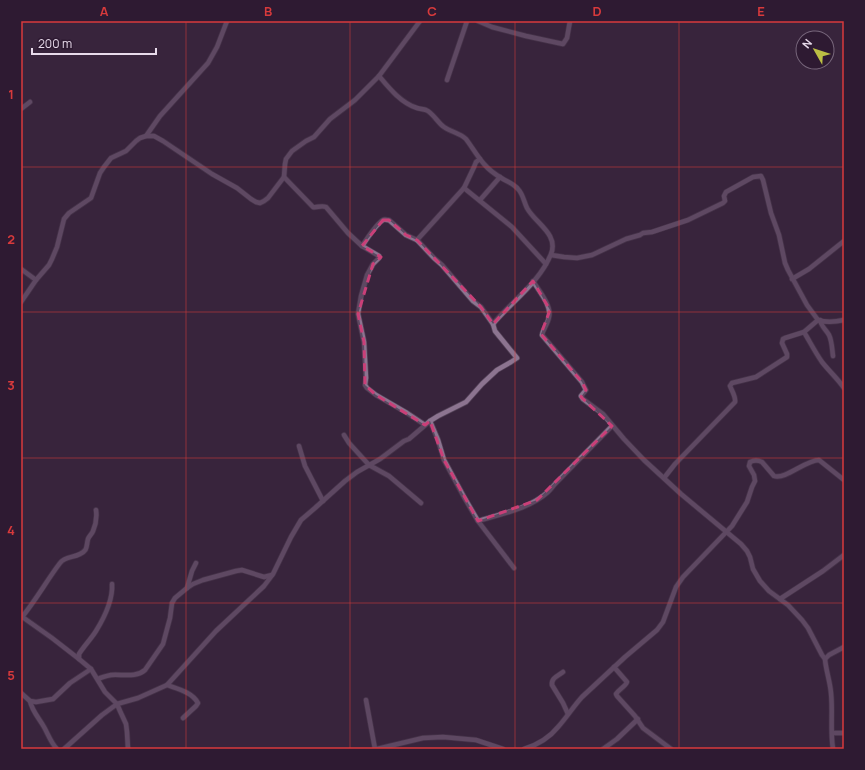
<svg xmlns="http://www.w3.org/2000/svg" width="865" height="770" viewBox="0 0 865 770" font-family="Manrope,sans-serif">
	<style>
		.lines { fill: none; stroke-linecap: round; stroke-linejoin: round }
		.minor-casing { stroke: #534257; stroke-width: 6 }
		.minor { stroke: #8c7490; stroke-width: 4.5 }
		.marked { fill: none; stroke: #ca3f78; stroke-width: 3; stroke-dasharray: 8 5; stroke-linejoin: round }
		.grid { fill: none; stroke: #d83a3c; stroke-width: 1; stroke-opacity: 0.55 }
		.neatline { fill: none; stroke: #d83a3c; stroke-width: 1.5 }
		.grid-label { font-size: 13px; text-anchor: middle; font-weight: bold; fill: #d83a3c }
	</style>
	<rect width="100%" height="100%" fill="#38243c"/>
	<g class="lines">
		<defs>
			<g id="minor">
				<path d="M478 21 492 27 526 36 563 44 567 38 570 21"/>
				<path d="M447 80 467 21"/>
				<path d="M21 109 30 102"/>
				<path d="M146 136 160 116 208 63 217 47 227 21"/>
				<path d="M284 177 313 207C317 208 321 205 326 207L348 233 362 246 379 256V258L373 264 367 275 361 296 358 314 364 342 366 378 365 385 367 388 376 395 407 413 425 425"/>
				<path d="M464 188 512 227 546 264"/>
				<path d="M480 200 500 177"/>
				<path d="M417 240 464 188 474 167 476 162 480 159"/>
				<path d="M362 246C367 239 376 224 383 220 385 219 386 220 389 220L406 235 417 240 434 258 442 265 473 301 481 307 493 324"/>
				<path d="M551 255 564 257 577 258 592 255 626 239 640 235 643 233 652 232 688 220 723 203 725 201 724 196 726 192 753 177 761 176 763 180 771 213 779 235 785 263 788 270 807 305 818 320"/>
				<path d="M21 269 36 280"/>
				<path d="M792 279 809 269 844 241"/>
				<path d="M533 281C539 291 552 306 549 317 548 324 543 329 542 335L582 382 586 390 581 396 583 399 603 414 624 439 644 460 681 494 741 544 747 551 750 557 753 569 760 581 769 591 788 605 802 620 808 628 822 655 825 659"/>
				<path d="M21 302 36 280 49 265 52 259 57 247 64 219 69 213 91 198 100 173 104 167 111 158 126 151 136 141 140 138 146 136H154L163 141 212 174 237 188 251 199 256 202 260 203 264 201 268 198 284 177 285 164 286 159 292 151 306 141 314 137 330 119 355 100 379 76 420 21"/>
				<path d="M820 320C821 326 826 330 829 335 832 341 832 349 833 356"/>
				<path d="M804 332C810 342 815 352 822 362 829 371 838 379 844 388"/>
				<path d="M430 421 438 440 444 460 464 497 478 521 514 568"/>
				<path d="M344 435 349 443 369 465 389 476 421 503"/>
				<path d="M299 446 305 466 323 501"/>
				<path d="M664 478 675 464 735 402C736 397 732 391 730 386L732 383 756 377 787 357V354L782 343 783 339 785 338 804 332 818 320C827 323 835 322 844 320"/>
				<path d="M478 521C501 514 529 509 548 492 551 489 553 486 556 483L612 426"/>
				<path d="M112 584C113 599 104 618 96 631 91 639 84 646 79 654V659L91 669 105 692 117 704 120 711 126 724 127 732 128 749"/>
				<path d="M187 588 192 571 196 563"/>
				<path d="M780 599 823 571 844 555"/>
				<path d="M21 616 52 638 79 659"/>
				<path d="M22 617C36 600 47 580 60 563 65 556 73 558 80 554 88 550 86 547 88 539 89 536 92 534 93 531 96 524 97 517 96 510"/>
				<path d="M614 667 627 682C625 687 619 689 616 694L617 696 635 716 643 728 671 749"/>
				<path d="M563 672C558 676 551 678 552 685L563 703 568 714"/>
				<path d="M98 679C102 677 106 676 111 675 122 674 136 678 145 670L163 644 170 618 172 603 175 598 187 588 193 584 203 580 236 571 242 570 264 577 272 575"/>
				<path d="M167 685C178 689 192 692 198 703L196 706 183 718"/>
				<path d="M21 693 30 701 36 702 53 699 70 683 91 669"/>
				<path d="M366 700 375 749"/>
				<path d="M30 701C32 711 39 718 44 727 48 734 51 743 57 749"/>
				<path d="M832 733H844"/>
				<path d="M64 749 102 715 117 704 138 698 167 685 216 631 264 586 273 574 291 537 301 520 315 508 345 481 357 472 380 459 404 441 409 439 430 421 438 416 466 402 482 384 497 370 511 362 517 358 495 331 493 324C512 301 540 282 551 254 559 234 535 223 527 208 524 202 523 194 518 189 514 184 508 182 503 179 496 175 489 170 484 164 477 156 472 147 466 139 460 133 451 132 444 127 438 123 433 113 426 110 423 109 420 109 417 108 401 103 389 88 379 76"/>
				<path d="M377 749 423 738 443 737 476 740 503 749"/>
				<path d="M524 749C537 745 550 737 558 727 567 717 573 707 582 697L625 657 657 630 663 622 676 587 683 577 732 526 747 502 752 487 755 481 754 475 749 466 750 462C754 460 758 460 762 462L774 476C785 480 806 460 819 460L844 480"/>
				<path d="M603 749 617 739 638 719"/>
				<path d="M833 749C830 731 833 712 831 693 830 681 826 671 825 659L829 655 844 647"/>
			</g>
		</defs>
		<use href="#minor" class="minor-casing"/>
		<use href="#minor" class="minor"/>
	</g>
	<path d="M0 0H865V770H0ZM383 220H389L406 235 417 240 481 307 493 324 533 281 550 310 541 334 582 382 586 390 581 397 612 426 537 500 478 521 444 460 430 421 425 425 376 395 365 385 364 342 358 314 373 264 381 257 362 246Z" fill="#38243c" fill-opacity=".55" fill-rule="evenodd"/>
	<path class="marked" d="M383 220H389L406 235 417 240 481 307 493 324 533 281 550 310 541 334 582 382 586 390 581 397 612 426 537 500 478 521 444 460 430 421 425 425 376 395 365 385 364 342 358 314 373 264 381 257 362 246Z"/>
	<path class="grid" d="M186 21V749M350 21V749M515 21V749M679 21V749M21 167H844M21 312H844M21 458H844M21 603H844"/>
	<rect width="865" height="770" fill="none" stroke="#2e1a32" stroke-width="44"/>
	<g transform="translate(815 50) rotate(309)"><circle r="19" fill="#2e1a32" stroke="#78677c"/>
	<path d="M0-3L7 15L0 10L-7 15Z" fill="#bcbf44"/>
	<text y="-6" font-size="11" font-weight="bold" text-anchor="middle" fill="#e8dbeb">N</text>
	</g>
	<path d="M32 48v6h124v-6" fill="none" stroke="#e8dbeb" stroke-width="2"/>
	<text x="38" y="48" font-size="12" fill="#e8dbeb" stroke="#2e1a32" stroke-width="3" paint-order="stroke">200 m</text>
	<rect x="22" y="22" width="821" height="726" class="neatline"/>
	<g class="grid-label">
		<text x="104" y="16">A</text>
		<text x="268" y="16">B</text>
		<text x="432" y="16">C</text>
		<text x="597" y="16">D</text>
		<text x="761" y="16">E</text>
		<text x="11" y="99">1</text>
		<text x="11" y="244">2</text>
		<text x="11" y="390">3</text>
		<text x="11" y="535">4</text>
		<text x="11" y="680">5</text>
	</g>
</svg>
